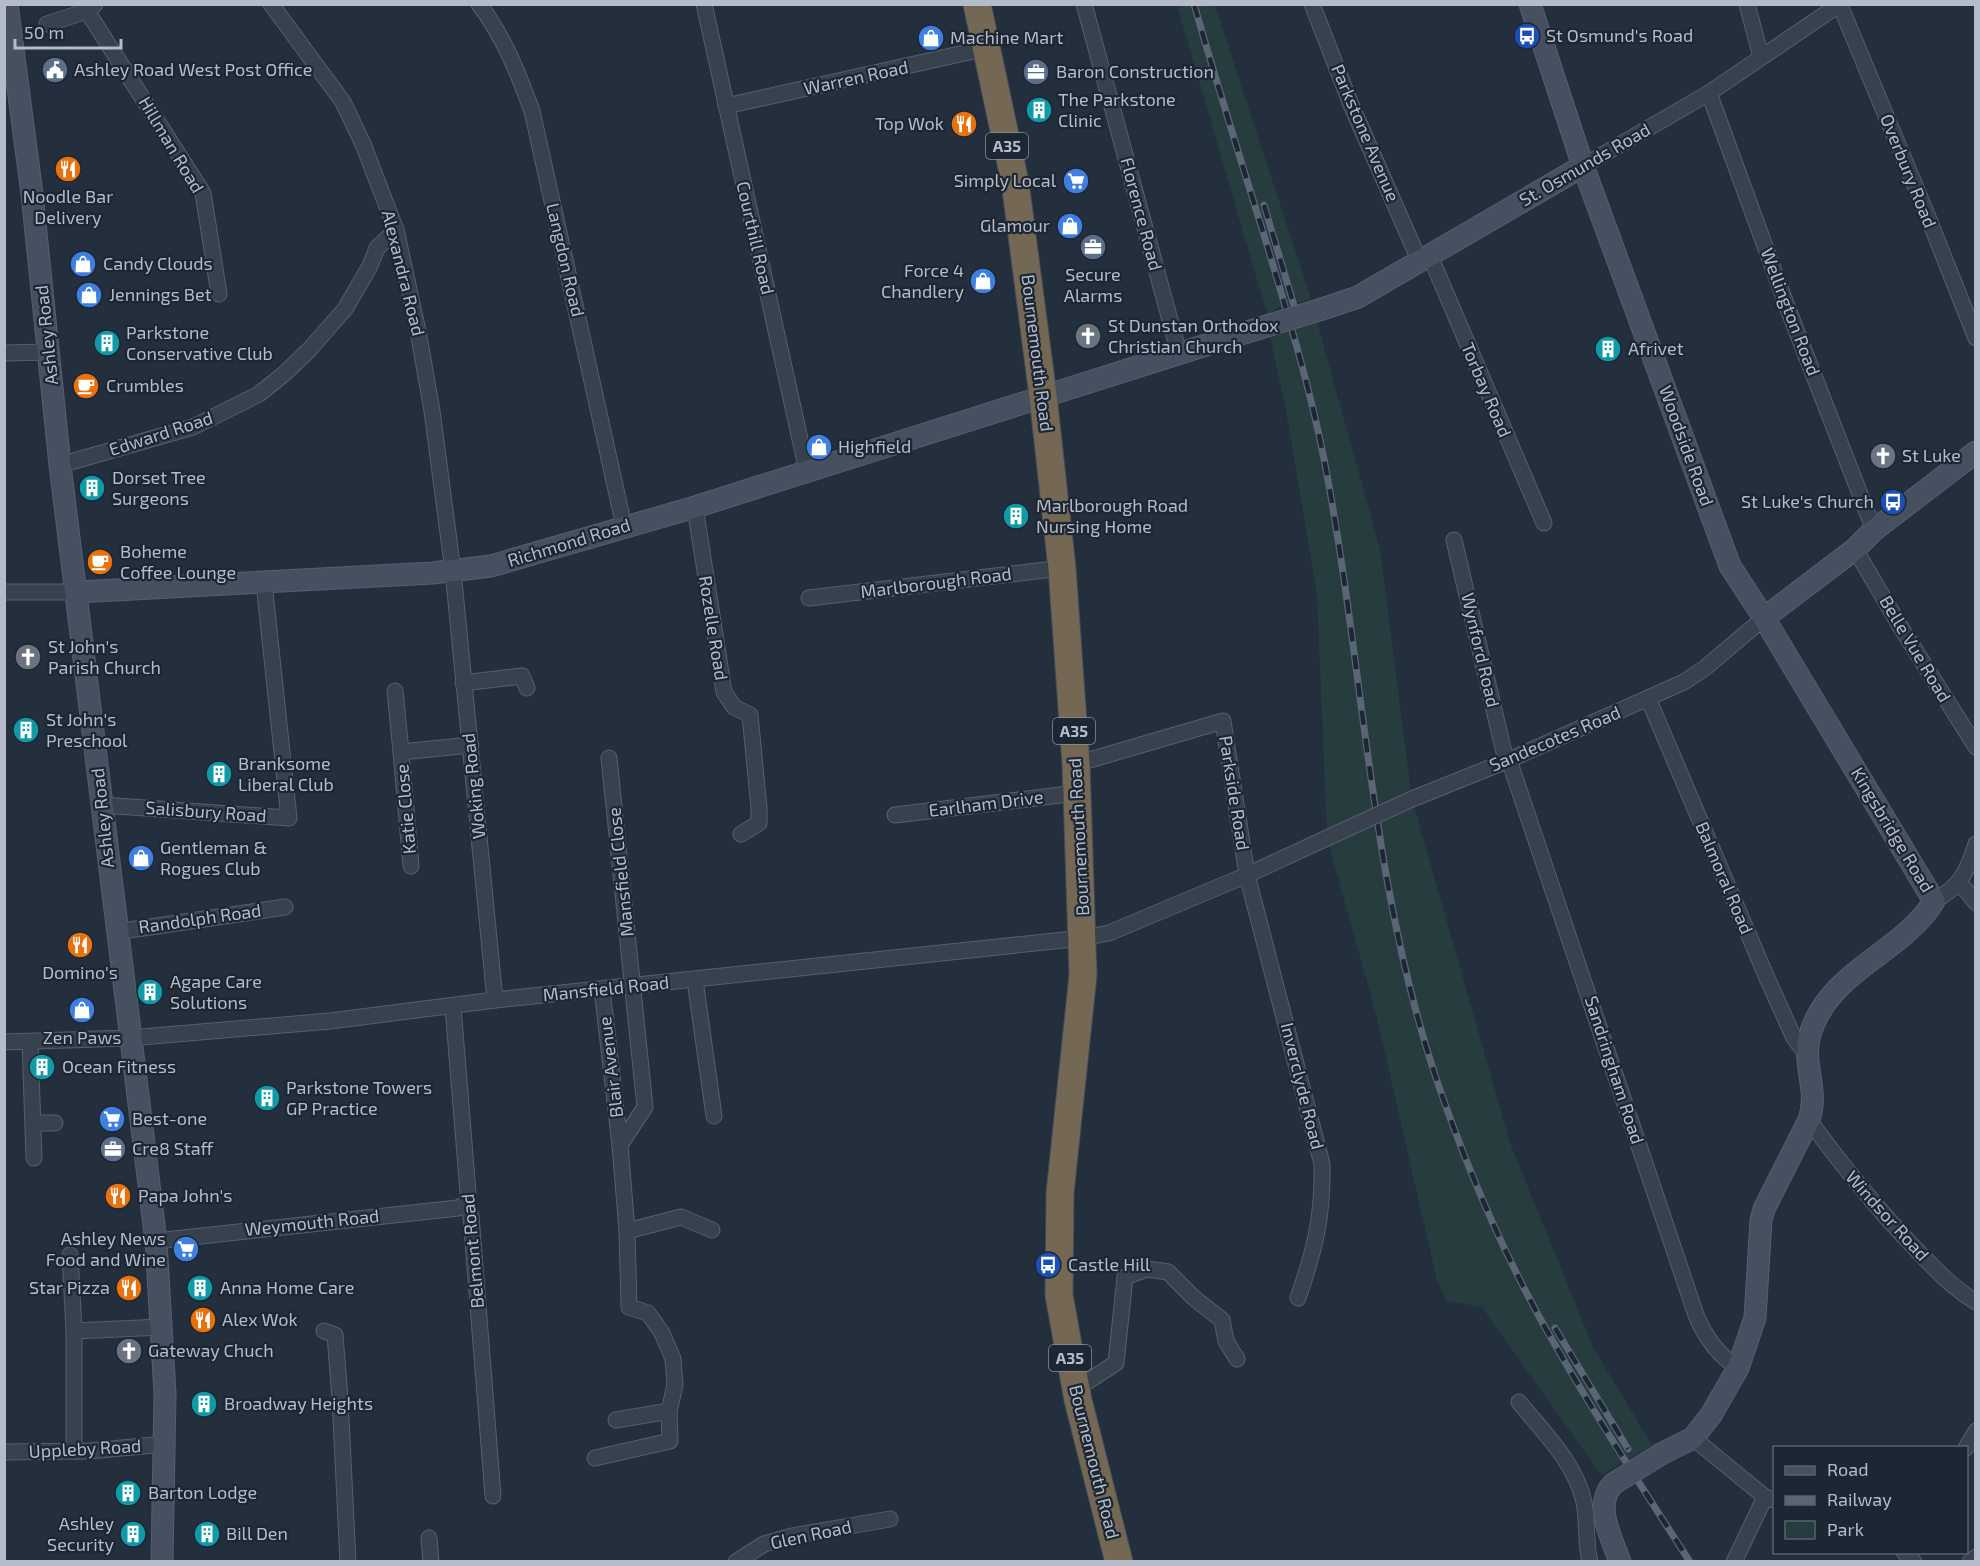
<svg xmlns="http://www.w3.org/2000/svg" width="1980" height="1566" viewBox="0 0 1980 1566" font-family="'Exo 2',sans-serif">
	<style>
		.green { fill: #263c3f }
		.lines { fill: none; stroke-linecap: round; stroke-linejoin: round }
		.street-casing { stroke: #565f6c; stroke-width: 17 }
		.secondary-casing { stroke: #565f6c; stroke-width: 23 }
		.highway-casing { stroke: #434c59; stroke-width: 29 }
		.street { stroke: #38414e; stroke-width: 15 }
		.secondary { stroke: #465061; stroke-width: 21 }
		.highway { stroke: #746855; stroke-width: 27 }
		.rail-casing { stroke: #5a6575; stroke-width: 7 }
		.rail { stroke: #1d2633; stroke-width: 4.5; stroke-dasharray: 14; stroke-linecap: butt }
		.street-bridge-casing { stroke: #565f6c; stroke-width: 17; stroke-linecap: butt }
		.secondary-bridge-casing { stroke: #565f6c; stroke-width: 23; stroke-linecap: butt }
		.street-bridge { stroke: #38414e; stroke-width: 15 }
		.secondary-bridge { stroke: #465061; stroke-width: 21 }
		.labels { text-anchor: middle; stroke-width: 4.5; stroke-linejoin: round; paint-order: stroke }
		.shield { fill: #1d2633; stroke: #878f9c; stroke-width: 1.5 }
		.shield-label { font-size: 16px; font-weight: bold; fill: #b4bcc9 }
		.poi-label { font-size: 18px; fill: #b4bcc9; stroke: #1d2633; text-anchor: start }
		.street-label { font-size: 18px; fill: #b4bcc9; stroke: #1d2633 }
	</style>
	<rect width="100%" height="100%" fill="#242f3e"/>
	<g class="green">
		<path d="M1177 5H1215L1311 299 1279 308 1267 314Z"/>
		<path d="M1314 311 1380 549 1412 799 1510 1143 1593 1347 1652 1445 1601 1475 1482 1307 1447 1301 1437 1281 1377 1018 1327 838 1317 594 1286 411 1268 326Z"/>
	</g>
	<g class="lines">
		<defs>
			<g id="street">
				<path d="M271 4 343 102 363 144 396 230 418 331 432 411 453 571 495 1000"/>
				<path d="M479 4C504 37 518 73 532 111L624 526"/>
				<path d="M704 4 807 471"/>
				<path d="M1084 4 1179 353"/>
				<path d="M1312 4 1352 107 1420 262"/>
				<path d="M1747 4 1761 57"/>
				<path d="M1840 5 1926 212 1976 338"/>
				<path d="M87 11 203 193 219 294"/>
				<path d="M47 24 87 11 95 4"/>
				<path d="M1709 93 1788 309 1874 530"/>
				<path d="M726 106 987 48"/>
				<path d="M1583 166 1709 93 1840 4"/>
				<path d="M1430 256 1544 523"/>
				<path d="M4 353 49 352"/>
				<path d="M60 465 193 427 259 394 284 374 309 350 345 309 370 266 377 248 396 230"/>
				<path d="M695 507 724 692 734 707 750 715 759 808V823L741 834"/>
				<path d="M1454 540 1504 752 1509 760 1696 1315C1705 1337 1718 1355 1738 1368"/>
				<path d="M1855 549 1900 626 1976 747"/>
				<path d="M4 592H77"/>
				<path d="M809 598 1062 568"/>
				<path d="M463 683 522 676 527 688"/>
				<path d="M395 691 401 752"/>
				<path d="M1648 698 1767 978 1794 1038 1806 1054"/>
				<path d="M609 758 645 1107 620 1145"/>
				<path d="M1076 764 1223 721 1247 875 1322 1164C1323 1217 1315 1249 1298 1298"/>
				<path d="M1412 799 1509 760 1684 682 1705 668 1764 618"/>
				<path d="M102 805 289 818 264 583"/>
				<path d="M895 815 1077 793"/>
				<path d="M411 866 401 752 471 745"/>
				<path d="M1957 885 1965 889 1976 903"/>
				<path d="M1934 901C1960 887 1967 872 1976 844"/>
				<path d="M116 932 285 907"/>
				<path d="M695 980 714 1116"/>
				<path d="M602 989 620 1145 627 1231 629 1307 648 1313 662 1333 673 1359 675 1385 669 1411"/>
				<path d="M453 1007 468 1192 467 1203 471 1216 493 1496"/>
				<path d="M4 1042 130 1038 330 1021 495 1000 1083 938 1109 933 1247 875 1327 838"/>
				<path d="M30 1042 34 1158"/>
				<path d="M1809 1120C1841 1164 1874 1205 1911 1244 1933 1267 1949 1285 1976 1302"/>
				<path d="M33 1123H55"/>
				<path d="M627 1231 681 1217 712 1230"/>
				<path d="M156 1241 458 1208 467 1203"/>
				<path d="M70 1255 74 1331V1451"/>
				<path d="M74 1331 162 1327"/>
				<path d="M324 1331 335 1335 340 1398 348 1562"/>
				<path d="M1076 1389 1116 1363 1125 1277 1147 1269 1168 1272 1194 1298 1222 1320 1226 1341 1237 1359"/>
				<path d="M1519 1402C1543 1432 1575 1462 1584 1502 1588 1522 1585 1542 1590 1562"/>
				<path d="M1693 1438 1765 1497 1774 1500"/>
				<path d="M1966 1448 1976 1431"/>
				<path d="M4 1452 89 1451 165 1444"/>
				<path d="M595 1458 670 1441 669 1411 616 1420"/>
				<path d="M429 1538 431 1562"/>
				<path d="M1904 1552 1914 1562"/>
				<path d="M736 1562 764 1544 792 1536 890 1519"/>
				<path d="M1734 1562 1765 1497"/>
				<path d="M1970 1562 1976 1557"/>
			</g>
			<g id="secondary">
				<path d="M7 4 32 194 60 465 156 1241 165 1393 162 1562"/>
				<path d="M1530 4 1583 166 1730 566 1764 618 1934 901C1905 949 1839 968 1815 1021 1796 1061 1821 1084 1809 1120L1764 1209 1761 1220 1755 1318 1738 1368 1711 1415 1693 1438 1661 1454"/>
				<path d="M1322 309 1358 297 1583 166"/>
				<path d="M77 592 433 573 491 566 695 507 1244 333"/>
				<path d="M1764 618 1855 549 1874 530 1976 452"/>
				<path d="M1613 1484C1593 1505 1612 1538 1620 1562"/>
			</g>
			<path id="highway" d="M977 4 1015 182 1043 396 1062 568 1076 764 1083 975 1060 1193 1059 1295 1078 1400 1119 1562"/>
		</defs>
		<use href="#street" class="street-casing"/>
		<use href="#secondary" class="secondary-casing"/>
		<use href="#highway" class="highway-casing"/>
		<use href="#street" class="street"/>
		<use href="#secondary" class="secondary"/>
		<use href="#highway" class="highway"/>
		<defs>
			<g id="rail">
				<path d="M1194 4C1216 81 1240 158 1264 235 1286 309 1309 383 1324 459 1364 665 1369 878 1436 1078 1468 1172 1508 1265 1558 1350 1599 1422 1645 1492 1690 1562"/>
				<path d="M1264 205 1295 309"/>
				<path d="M1555 1328 1628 1449"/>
			</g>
		</defs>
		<use href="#rail" class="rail-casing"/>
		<use href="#rail" class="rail"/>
		<defs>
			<path id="street-bridge" d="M1327 838 1412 799"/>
			<g id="secondary-bridge">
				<path d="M1244 333 1322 309"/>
				<path d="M1613 1484 1661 1454"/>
			</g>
		</defs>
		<use href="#street-bridge" class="street-bridge-casing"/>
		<use href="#secondary-bridge" class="secondary-bridge-casing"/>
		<use href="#street-bridge" class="street-bridge"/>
		<use href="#secondary-bridge" class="secondary-bridge"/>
	</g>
	<defs>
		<symbol id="bus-disc" viewBox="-11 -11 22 22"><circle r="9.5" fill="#1a4fb4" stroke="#1d2633"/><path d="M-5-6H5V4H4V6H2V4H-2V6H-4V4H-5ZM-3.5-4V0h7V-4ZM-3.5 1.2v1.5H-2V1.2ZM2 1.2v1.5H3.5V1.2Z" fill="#fff"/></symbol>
		<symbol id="shop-disc" viewBox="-11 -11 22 22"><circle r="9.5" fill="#3f7fe0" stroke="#1d2633"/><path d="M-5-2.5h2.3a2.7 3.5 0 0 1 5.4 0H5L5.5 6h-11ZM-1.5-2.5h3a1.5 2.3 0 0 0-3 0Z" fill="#fff"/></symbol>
		<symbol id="civic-disc" viewBox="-11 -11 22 22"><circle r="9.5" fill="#5c6f8a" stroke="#1d2633"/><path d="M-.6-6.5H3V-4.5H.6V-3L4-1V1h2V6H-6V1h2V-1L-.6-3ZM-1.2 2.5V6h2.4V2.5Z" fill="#fff"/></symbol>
		<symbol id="office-disc" viewBox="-11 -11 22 22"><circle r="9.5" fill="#5c6f8a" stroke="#1d2633"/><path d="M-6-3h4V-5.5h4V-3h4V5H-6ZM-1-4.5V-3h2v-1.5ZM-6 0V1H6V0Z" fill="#fff"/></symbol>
		<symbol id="building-disc" viewBox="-11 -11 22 22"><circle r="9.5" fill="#0f9aa8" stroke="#1d2633"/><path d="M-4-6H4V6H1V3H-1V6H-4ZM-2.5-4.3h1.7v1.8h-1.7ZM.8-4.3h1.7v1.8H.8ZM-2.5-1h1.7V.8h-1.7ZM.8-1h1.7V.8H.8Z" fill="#fff"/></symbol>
		<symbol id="restaurant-disc" viewBox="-11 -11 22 22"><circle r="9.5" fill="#e8710a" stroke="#1d2633"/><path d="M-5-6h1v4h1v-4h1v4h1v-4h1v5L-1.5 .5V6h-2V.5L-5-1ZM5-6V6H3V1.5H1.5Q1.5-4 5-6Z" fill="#fff"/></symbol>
		<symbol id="supermarket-disc" viewBox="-11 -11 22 22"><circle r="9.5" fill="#3f7fe0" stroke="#1d2633"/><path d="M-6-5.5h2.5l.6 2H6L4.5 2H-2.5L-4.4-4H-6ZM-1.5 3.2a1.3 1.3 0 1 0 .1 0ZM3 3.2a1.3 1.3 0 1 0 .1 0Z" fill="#fff"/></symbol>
		<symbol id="church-disc" viewBox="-11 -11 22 22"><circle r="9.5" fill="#6b7280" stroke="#1d2633"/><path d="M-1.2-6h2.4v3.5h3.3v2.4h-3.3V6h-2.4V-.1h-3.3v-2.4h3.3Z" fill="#fff"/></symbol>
		<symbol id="cafe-disc" viewBox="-11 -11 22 22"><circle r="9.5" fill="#e8710a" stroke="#1d2633"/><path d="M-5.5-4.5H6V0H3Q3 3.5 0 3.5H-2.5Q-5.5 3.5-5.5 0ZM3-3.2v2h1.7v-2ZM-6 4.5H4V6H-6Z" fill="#fff"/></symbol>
	</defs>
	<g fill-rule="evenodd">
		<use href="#bus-disc" x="1512" y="21" width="30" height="30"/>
		<use href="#shop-disc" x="916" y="23" width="30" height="30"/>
		<use href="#civic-disc" x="40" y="55" width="30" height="30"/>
		<use href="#office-disc" x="1021" y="57" width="30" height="30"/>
		<use href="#building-disc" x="1024" y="95" width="30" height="30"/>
		<use href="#restaurant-disc" x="949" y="109" width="30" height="30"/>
		<use href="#restaurant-disc" x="53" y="154" width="30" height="30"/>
		<use href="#supermarket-disc" x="1061" y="166" width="30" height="30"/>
		<use href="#shop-disc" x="1055" y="211" width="30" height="30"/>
		<use href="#office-disc" x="1078" y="232" width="30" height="30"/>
		<use href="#shop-disc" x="68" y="249" width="30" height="30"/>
		<use href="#shop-disc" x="968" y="266" width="30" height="30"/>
		<use href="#shop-disc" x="74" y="280" width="30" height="30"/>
		<use href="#church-disc" x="1073" y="321" width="30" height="30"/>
		<use href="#building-disc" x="92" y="328" width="30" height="30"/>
		<use href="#building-disc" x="1593" y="334" width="30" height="30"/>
		<use href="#cafe-disc" x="71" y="371" width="30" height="30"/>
		<use href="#shop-disc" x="804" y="432" width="30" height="30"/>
		<use href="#church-disc" x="1868" y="441" width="30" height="30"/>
		<use href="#building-disc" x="77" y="473" width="30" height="30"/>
		<use href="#bus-disc" x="1878" y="487" width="30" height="30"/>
		<use href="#building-disc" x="1001" y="501" width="30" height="30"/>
		<use href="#cafe-disc" x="85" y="547" width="30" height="30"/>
		<use href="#church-disc" x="13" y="642" width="30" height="30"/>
		<use href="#building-disc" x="11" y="715" width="30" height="30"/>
		<use href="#building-disc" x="204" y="759" width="30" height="30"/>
		<use href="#shop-disc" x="126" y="843" width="30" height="30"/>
		<use href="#restaurant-disc" x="65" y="930" width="30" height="30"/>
		<use href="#building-disc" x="135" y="977" width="30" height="30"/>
		<use href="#shop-disc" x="67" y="995" width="30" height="30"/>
		<use href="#building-disc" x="27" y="1052" width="30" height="30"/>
		<use href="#building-disc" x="252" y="1083" width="30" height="30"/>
		<use href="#supermarket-disc" x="97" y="1104" width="30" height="30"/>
		<use href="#office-disc" x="98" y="1134" width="30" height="30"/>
		<use href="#restaurant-disc" x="103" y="1181" width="30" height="30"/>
		<use href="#supermarket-disc" x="171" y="1234" width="30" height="30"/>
		<use href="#bus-disc" x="1033" y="1250" width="30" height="30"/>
		<use href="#restaurant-disc" x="114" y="1273" width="30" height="30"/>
		<use href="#building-disc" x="185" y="1273" width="30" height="30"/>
		<use href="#restaurant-disc" x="188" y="1305" width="30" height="30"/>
		<use href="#church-disc" x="114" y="1336" width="30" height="30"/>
		<use href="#building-disc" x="189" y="1389" width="30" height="30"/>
		<use href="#building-disc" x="113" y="1478" width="30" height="30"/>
		<use href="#building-disc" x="118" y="1519" width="30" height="30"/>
		<use href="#building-disc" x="192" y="1519" width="30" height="30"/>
	</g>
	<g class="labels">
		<g class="shield">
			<rect x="986" y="133" width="42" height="26" rx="4.5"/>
			<rect x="1053" y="718" width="42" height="26" rx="4.5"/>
			<rect x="1049" y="1345" width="42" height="26" rx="4.5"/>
		</g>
		<g class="shield-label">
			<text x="1007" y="152">A35</text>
			<text x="1074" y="737">A35</text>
			<text x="1070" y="1364">A35</text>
		</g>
		<g class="poi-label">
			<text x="1546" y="42">St Osmund's Road</text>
			<text x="950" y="44">Machine Mart</text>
			<text x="74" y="76">Ashley Road West Post Office</text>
			<text x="1056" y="78">Baron Construction</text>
			<text x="1058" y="106">The Parkstone<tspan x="1058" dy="21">Clinic</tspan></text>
			<text x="944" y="130" text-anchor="end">Top Wok</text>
			<text x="1056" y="187" text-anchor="end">Simply Local</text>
			<text x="68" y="203" text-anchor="middle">Noodle Bar<tspan x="68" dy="21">Delivery</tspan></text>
			<text x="1050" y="232" text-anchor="end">Glamour</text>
			<text x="103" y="270">Candy Clouds</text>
			<text x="964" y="277" text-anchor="end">Force 4<tspan x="964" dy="21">Chandlery</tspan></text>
			<text x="1093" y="281" text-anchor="middle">Secure<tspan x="1093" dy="21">Alarms</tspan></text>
			<text x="109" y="301">Jennings Bet</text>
			<text x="1108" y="332">St Dunstan Orthodox<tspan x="1108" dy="21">Christian Church</tspan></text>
			<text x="126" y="339">Parkstone<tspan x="126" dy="21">Conservative Club</tspan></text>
			<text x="1628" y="355">Afrivet</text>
			<text x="106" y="392">Crumbles</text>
			<text x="838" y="453">Highfield</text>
			<text x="1902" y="462">St Luke</text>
			<text x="112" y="484">Dorset Tree<tspan x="112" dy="21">Surgeons</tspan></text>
			<text x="1874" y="508" text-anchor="end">St Luke's Church</text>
			<text x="1036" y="512">Marlborough Road<tspan x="1036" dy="21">Nursing Home</tspan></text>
			<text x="120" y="558">Boheme<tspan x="120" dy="21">Coffee Lounge</tspan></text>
			<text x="48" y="653">St John's<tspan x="48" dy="21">Parish Church</tspan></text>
			<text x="46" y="726">St John's<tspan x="46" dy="21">Preschool</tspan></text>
			<text x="238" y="770">Branksome<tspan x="238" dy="21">Liberal Club</tspan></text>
			<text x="160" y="854">Gentleman &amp;<tspan x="160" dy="21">Rogues Club</tspan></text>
			<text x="80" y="979" text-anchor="middle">Domino's</text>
			<text x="170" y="988">Agape Care<tspan x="170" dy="21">Solutions</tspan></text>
			<text x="82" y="1044" text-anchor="middle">Zen Paws</text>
			<text x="62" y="1073">Ocean Fitness</text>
			<text x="286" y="1094">Parkstone Towers<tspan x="286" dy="21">GP Practice</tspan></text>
			<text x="132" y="1125">Best-one</text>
			<text x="132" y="1155">Cre8 Staff</text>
			<text x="138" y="1202">Papa John's</text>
			<text x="166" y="1245" text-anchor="end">Ashley News<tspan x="166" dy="21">Food and Wine</tspan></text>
			<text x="1068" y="1271">Castle Hill</text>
			<text x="110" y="1294" text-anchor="end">Star Pizza</text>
			<text x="220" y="1294">Anna Home Care</text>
			<text x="222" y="1326">Alex Wok</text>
			<text x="148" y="1357">Gateway Chuch</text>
			<text x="224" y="1410">Broadway Heights</text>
			<text x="148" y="1499">Barton Lodge</text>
			<text x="114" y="1530" text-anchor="end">Ashley<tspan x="114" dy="21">Security</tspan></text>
			<text x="226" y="1540">Bill Den</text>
		</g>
		<g class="street-label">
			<text transform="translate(856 78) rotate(-12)" y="6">Warren Road</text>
			<text transform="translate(1365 133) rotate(67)" y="6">Parkstone Avenue</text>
			<text transform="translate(171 145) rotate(59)" y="6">Hillman Road</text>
			<text transform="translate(1585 165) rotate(-30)" y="6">St. Osmunds Road</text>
			<text transform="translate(1908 171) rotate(68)" y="6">Overbury Road</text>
			<text transform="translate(1141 214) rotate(75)" y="6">Florence Road</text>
			<text transform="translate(755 238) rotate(77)" y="6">Courthill Road</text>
			<text transform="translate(565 260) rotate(77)" y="6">Langdon Road</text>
			<text transform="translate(403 273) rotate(76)" y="6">Alexandra Road</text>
			<text transform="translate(1790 312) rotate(69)" y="6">Wellington Road</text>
			<text transform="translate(47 335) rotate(-96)" y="6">Ashley Road</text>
			<text transform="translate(1037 353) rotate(83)" y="6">Bournemouth Road</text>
			<text transform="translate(1486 390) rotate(67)" y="6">Torbay Road</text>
			<text transform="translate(161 434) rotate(-18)" y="6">Edward Road</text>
			<text transform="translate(1686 446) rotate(70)" y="6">Woodside Road</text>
			<text transform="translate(569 543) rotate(-17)" y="6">Richmond Road</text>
			<text transform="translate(936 583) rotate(-7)" y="6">Marlborough Road</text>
			<text transform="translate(713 628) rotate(81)" y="6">Rozelle Road</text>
			<text transform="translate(1915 649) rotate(59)" y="6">Belle Vue Road</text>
			<text transform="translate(1480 650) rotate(77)" y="6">Wynford Road</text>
			<text transform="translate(1555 739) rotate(-23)" y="6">Sandecotes Road</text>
			<text transform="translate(474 786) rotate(-96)" y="6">Woking Road</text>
			<text transform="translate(1234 793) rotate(81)" y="6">Parkside Road</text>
			<text transform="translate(986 804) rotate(-7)" y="6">Earlham Drive</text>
			<text transform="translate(406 809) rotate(-95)" y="6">Katie Close</text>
			<text transform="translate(206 812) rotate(4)" y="6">Salisbury Road</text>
			<text transform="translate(103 818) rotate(-96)" y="6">Ashley Road</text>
			<text transform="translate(1892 830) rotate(59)" y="6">Kingsbridge Road</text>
			<text transform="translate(1079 837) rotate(-93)" y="6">Bournemouth Road</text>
			<text transform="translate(621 872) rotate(-96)" y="6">Mansfield Close</text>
			<text transform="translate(1724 878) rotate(67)" y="6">Balmoral Road</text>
			<text transform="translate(200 919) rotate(-8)" y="6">Randolph Road</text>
			<text transform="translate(606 989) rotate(-6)" y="6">Mansfield Road</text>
			<text transform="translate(611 1067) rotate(-97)" y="6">Blair Avenue</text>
			<text transform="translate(1614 1070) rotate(72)" y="6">Sandringham Road</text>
			<text transform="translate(1302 1086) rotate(76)" y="6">Inverclyde Road</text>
			<text transform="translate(1887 1216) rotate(48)" y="6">Windsor Road</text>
			<text transform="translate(312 1223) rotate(-6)" y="6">Weymouth Road</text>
			<text transform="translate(473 1251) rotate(-95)" y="6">Belmont Road</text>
			<text transform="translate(85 1449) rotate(-3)" y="6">Uppleby Road</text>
			<text transform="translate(1094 1462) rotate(76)" y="6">Bournemouth Road</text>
			<text transform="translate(811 1535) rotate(-12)" y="6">Glen Road</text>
		</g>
	</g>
	<rect width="1980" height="1566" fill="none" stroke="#b4bcc9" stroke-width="12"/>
	<rect x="1773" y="1446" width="195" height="108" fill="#1d2633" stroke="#59626f" stroke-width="1.5"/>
	<rect x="1785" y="1466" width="30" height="9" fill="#465061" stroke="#59626f" stroke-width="1.5"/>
	<text x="1827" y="1476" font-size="18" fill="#b4bcc9">Road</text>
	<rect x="1785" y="1496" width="30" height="9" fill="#5a6575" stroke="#59626f" stroke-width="1.5"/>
	<text x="1827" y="1506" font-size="18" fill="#b4bcc9">Railway</text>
	<rect x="1785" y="1521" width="30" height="18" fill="#263c3f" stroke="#59626f" stroke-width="1.5"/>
	<text x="1827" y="1536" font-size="18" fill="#b4bcc9">Park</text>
	<path d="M15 39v9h106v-9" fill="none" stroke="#b4bcc9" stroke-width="3"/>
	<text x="24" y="39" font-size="18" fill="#b4bcc9" stroke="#1d2633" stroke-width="4.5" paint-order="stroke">50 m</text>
</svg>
